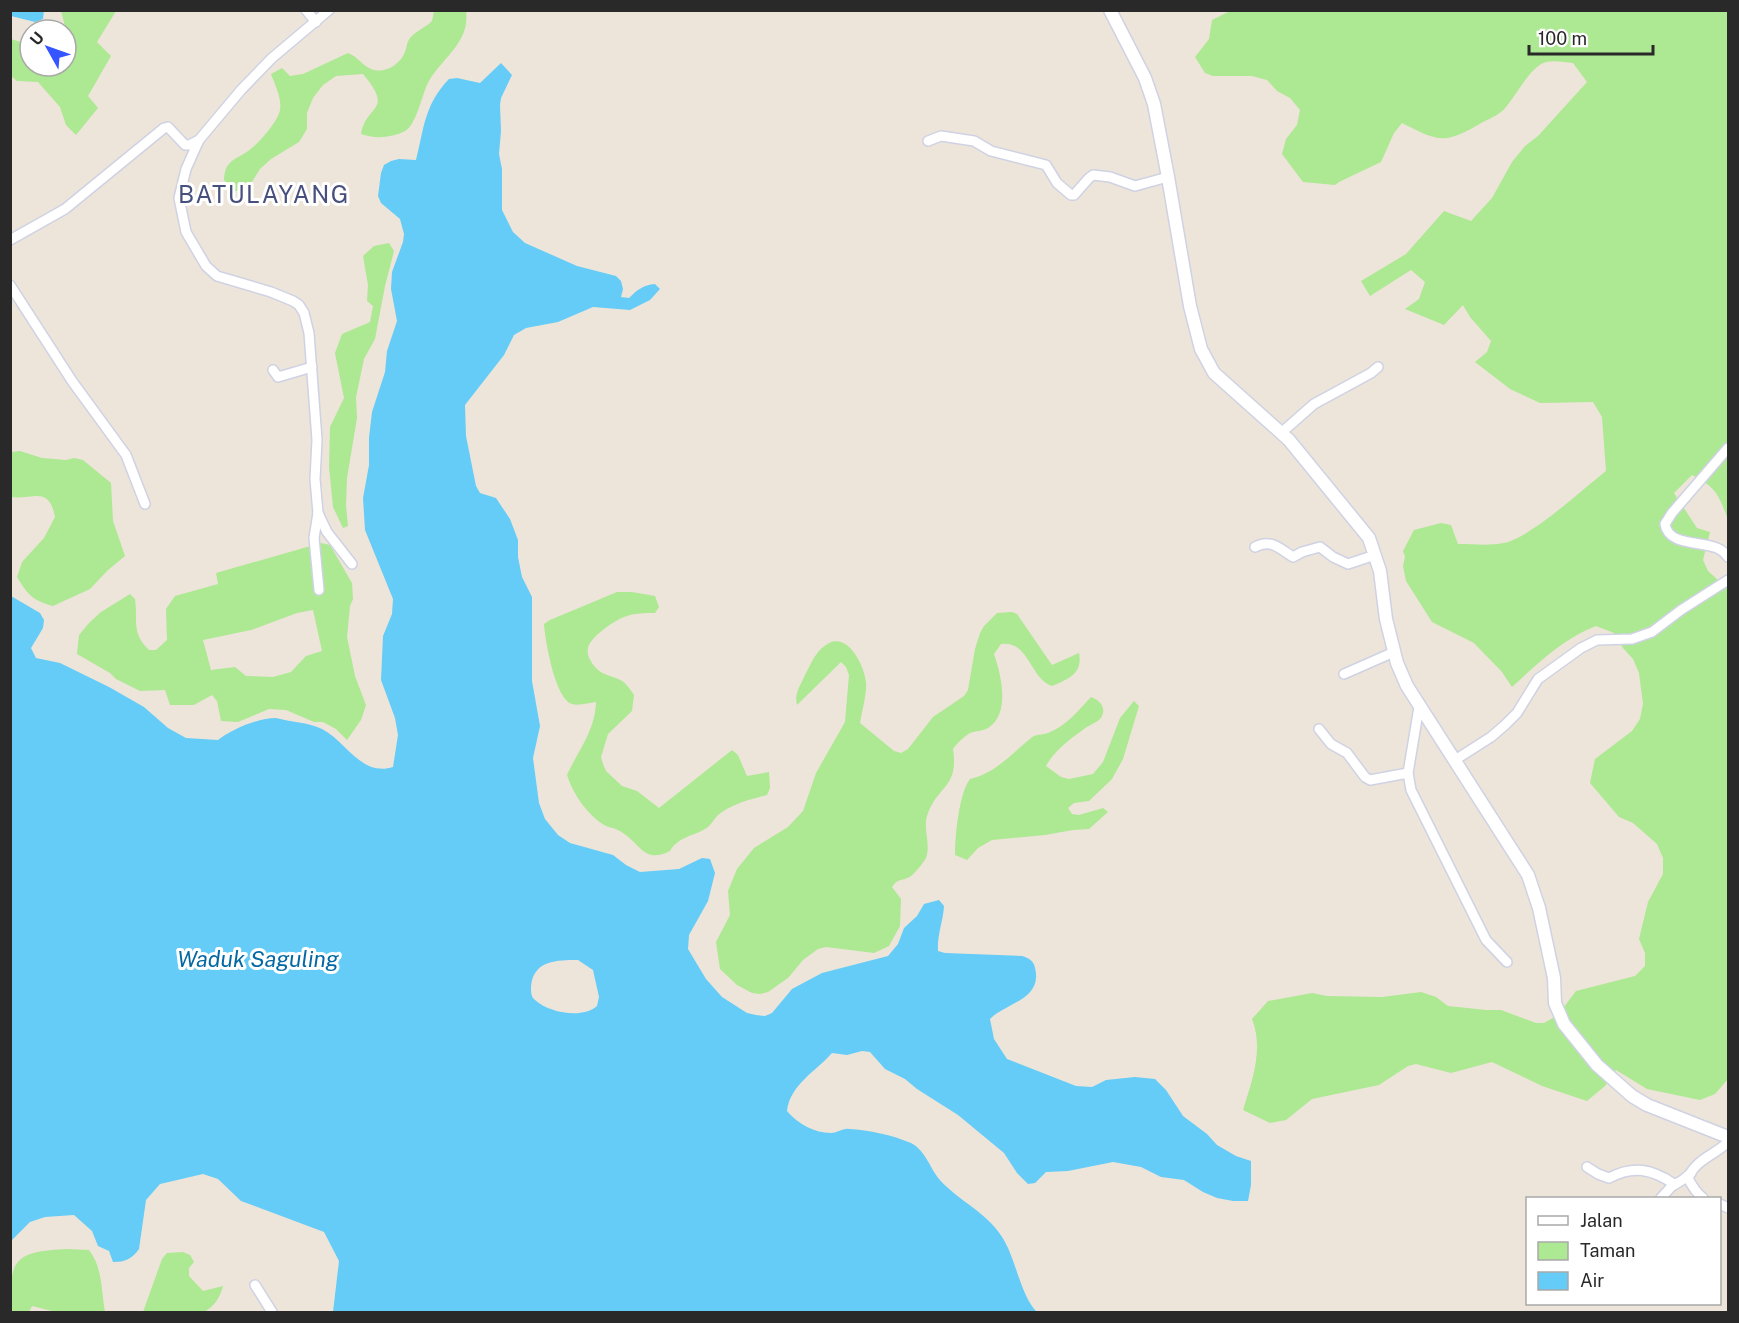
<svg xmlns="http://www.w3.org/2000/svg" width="1739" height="1323" viewBox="0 0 1739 1323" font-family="'Public Sans',sans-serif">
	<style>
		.green { fill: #ade892; fill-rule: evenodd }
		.water { fill: #64ccf7; fill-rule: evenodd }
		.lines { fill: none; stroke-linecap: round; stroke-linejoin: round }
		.street-casing { stroke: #cfd2e3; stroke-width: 12 }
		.secondary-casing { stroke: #cfd2e3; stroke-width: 15 }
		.street { stroke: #fff; stroke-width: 9 }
		.secondary { stroke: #fff; stroke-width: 12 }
		.labels { text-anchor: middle; stroke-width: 6; stroke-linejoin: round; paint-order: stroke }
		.water-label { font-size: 22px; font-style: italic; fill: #0468a3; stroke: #fff }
		.quarter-label { font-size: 24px; letter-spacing: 1.5px; fill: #464f7d; stroke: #fff }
	</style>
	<rect width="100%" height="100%" fill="#ede5da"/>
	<g class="green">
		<path d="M61 11H116L97 42 111 56 88 96 98 108 76 135 66 125 60 107 38 82 17 81 11 76V39L30 45V66H66V30Z"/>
		<path d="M434 11H466C471 46 435 61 425 90 421 100 415 126 405 131 392 138 374 139 361 134 366 104 395 112 363 74L336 76 323 85 313 98 307 113V129L299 142 271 159 260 169 250 185 234 192 224 180C225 162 232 161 245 153 256 147 278 122 280 110 282 98 275 85 271 74L282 68 290 76 303 74 348 53C357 56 363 66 371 69 384 74 397 66 403 56 407 50 406 43 410 38 417 30 425 28 432 21Z"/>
		<path d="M1230 11H1728V519C1718 494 1717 488 1692 475L1674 493 1697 528 1710 532 1703 560 1708 571 1728 589V1079L1715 1094 1700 1100 1647 1089 1616 1070 1605 1086 1587 1101 1542 1086 1492 1062 1451 1073 1416 1064 1408 1066 1379 1085 1312 1099 1286 1120 1270 1123 1243 1110C1252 1081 1264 1049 1252 1019L1268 1001 1312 993 1327 996 1382 997 1421 992 1436 997 1448 1006 1486 1010H1501L1536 1023H1544L1558 1015 1576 991 1635 976 1645 966V953L1639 939 1648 902 1663 874V858L1657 844 1633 823 1619 817 1590 783 1595 759 1632 731 1640 719 1643 704 1639 673 1633 659 1623 648 1614 633 1596 626C1564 638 1537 664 1512 687L1502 672 1474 643 1432 622 1406 581 1403 566 1405 557 1403 551 1414 530 1441 523 1451 525 1458 544C1473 544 1489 546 1504 543 1530 538 1583 489 1606 471L1602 417 1593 402 1540 403 1510 389 1475 362 1487 352 1491 341 1470 317 1463 305 1444 325 1405 309 1419 299 1425 282 1411 270 1370 296 1361 281 1406 254 1444 211 1471 221 1492 198 1512 162 1525 146 1538 136 1587 82 1573 63C1563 62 1550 59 1541 64 1527 73 1517 94 1506 107 1501 114 1491 118 1483 122 1445 144 1441 143 1402 123L1394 133 1381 162 1339 182 1335 185 1303 182 1282 154 1286 139 1297 125 1300 110 1290 98 1277 91 1267 80 1252 76H1213L1205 73 1195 57 1209 39 1212 20Z"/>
		<path d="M389 243 394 251 385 286 375 339 364 359 356 397 357 418 347 478 346 505 348 526 343 528 333 507 329 467 330 427 344 398 335 353 342 334 370 322 373 306 367 301 368 285 363 256 374 246Z"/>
		<path d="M20 451 42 458 66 460 74 458 83 460 111 483 113 521 125 556 108 570 90 589 53 606C32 600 28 595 17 577L22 562 44 538 55 517C49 485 33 500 11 497V452Z"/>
		<path d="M321 543 330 545 352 583 353 599 350 606 347 637 355 676 366 705 361 720 347 740 336 729 323 722H314L286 710 269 709 238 722 221 721 217 701 212 695 194 705H170L165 690 140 691 116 679 110 673 77 654 79 635 89 623 101 612 130 594 135 599C138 620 131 633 149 650H156L167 640 166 609 175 596 218 584 216 573ZM313 610 322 651 306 656 291 672 273 677 246 676 235 667 211 670 203 640 251 630 297 613Z"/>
		<path d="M617 592H632L655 596 659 607 655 613C646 613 635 613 627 616 616 619 590 637 588 648 586 655 592 664 597 669 604 676 614 676 622 681 627 684 631 691 634 695L632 711 608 734 601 757 603 764 606 771 622 786 637 791 659 808 732 750 738 755 747 776 769 772 770 788 767 795C752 799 735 803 722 812 715 816 712 825 705 829 693 836 678 837 670 851 645 864 641 845 623 833 618 829 612 828 606 826 588 816 573 794 567 775 579 749 595 731 596 702 589 703 579 706 572 704 555 699 545 640 544 624L550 620Z"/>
		<path d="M1012 612 1017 614 1052 665 1079 653C1083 674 1068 679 1052 686 1030 679 1029 640 1001 644L994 654C1001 675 1011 713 988 728 983 731 976 731 970 733 964 737 957 743 953 749 959 789 937 785 927 816 923 829 931 845 926 858 924 862 915 873 911 876 902 882 899 877 892 887L901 899 900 926 889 946 874 953 826 947 818 949 803 960 788 978 768 992 760 994 752 993 737 985 720 969 716 942 730 915 728 891 737 869 754 848 788 827 803 811 816 773 845 722 849 675 846 667 841 662 797 705C794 694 800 686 805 675 811 664 815 652 826 645 847 630 864 665 866 682 867 694 862 711 860 723L894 751 901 753 908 749 933 717 964 696 968 690 975 649 980 633 984 626 997 613Z"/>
		<path d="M1091 697C1100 700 1108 709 1100 719 1096 723 1089 725 1084 729 1070 739 1054 751 1046 766L1061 777 1069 779 1093 774 1103 762 1120 718 1134 701 1139 706 1123 759 1112 779 1089 801 1074 803 1068 808 1072 814 1079 815 1103 808 1108 812 1089 829 1073 830 1045 835 992 840 978 848 967 860 955 855C955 836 959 793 970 779 996 773 1011 754 1031 738 1035 734 1042 735 1048 733 1066 726 1078 711 1091 697Z"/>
		<path d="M66 1249 89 1250C103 1268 101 1291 105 1312H56L32 1306 29 1312H11C10 1261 11 1252 66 1249Z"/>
		<path d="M183 1252 190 1255 194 1262 189 1268V1276L203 1291 223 1286C221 1296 213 1309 203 1312 194 1315 155 1313 143 1312L162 1259 167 1253Z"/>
	</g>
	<g class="water">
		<path d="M44 10 43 19 35 22 11 16V11Z"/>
		<path d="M501 63 512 75 501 98 500 105 501 131 499 154 502 169V210L513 232 525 243 577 266 616 276 621 281 623 289 621 297 629 298C637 290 643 285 655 284L660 289 650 300 630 310 593 307 558 322 526 328 514 335 504 355 465 405 466 436 476 486 480 493 496 498 510 519 518 540V557L522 577 532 597V681L540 726 533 758 539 803 545 819 558 835 570 843 613 855 626 865 640 872 679 869 702 858 710 859 715 873 708 901 689 935 688 949 706 979 722 997 747 1013 756 1015 765 1016 772 1013 792 989 822 973 888 956 898 944 904 928 917 916 924 904 939 900 944 906C943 922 937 935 938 951L945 953 1022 956C1029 958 1034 961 1035 968 1043 999 1006 1003 990 1019L994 1039 1007 1059 1076 1086 1092 1087 1106 1080 1135 1077 1155 1079 1166 1090 1183 1116 1207 1134 1217 1145 1236 1156 1251 1161V1185L1248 1201H1233L1217 1198 1203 1192 1184 1180 1161 1177 1141 1167 1113 1162 1068 1171 1046 1172 1035 1183 1028 1184 1017 1173 1004 1153 958 1115 917 1089 905 1079 885 1069 870 1052 862 1051 847 1055 832 1053C815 1072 790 1085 787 1111 798 1124 815 1133 831 1133 838 1133 843 1128 849 1129 869 1130 892 1135 911 1143 925 1150 930 1168 939 1179 959 1202 990 1213 1005 1242 1016 1262 1022 1298 1037 1312H333L339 1261 324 1232 241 1201 218 1179 203 1174 160 1184 146 1200 139 1249C132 1259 125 1262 113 1262L109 1251 98 1246 92 1231 74 1215 45 1217 30 1222 11 1241V596L40 613 44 620 43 628 31 648 36 658 60 663 109 687 144 707 168 728 186 738 218 740C232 729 258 718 276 718 290 722 308 722 322 729 346 741 361 777 393 767L398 735 395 718 381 680 383 636 392 614 393 599 365 530 363 498 369 465V438L372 412 385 372 387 351 397 321 391 289 392 272 403 242 404 234 400 219 381 203 378 196 381 173 384 165 391 161 399 159 416 160C424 129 424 105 449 79L457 78 480 83ZM578 960 593 970 599 997 597 1006C583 1019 549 1013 535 1000 531 997 531 992 531 987 533 960 557 960 578 960Z"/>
	</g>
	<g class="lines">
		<defs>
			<g id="street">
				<path d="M306 10 316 22"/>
				<path d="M928 141 941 136 974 141 991 151 1046 165 1057 183 1071 195H1074L1089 178 1093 175 1110 177 1135 186 1168 177"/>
				<path d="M10 240 65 209 164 128 168 127 185 145H189L199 140"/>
				<path d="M10 285 72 381 126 455 145 504"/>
				<path d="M273 370 278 377 312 367"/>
				<path d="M1281 433 1314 404 1371 373 1378 367"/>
				<path d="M1728 448 1672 513 1665 524C1668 546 1701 541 1717 548 1722 550 1725 553 1728 557"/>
				<path d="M318 513 327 532 352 564"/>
				<path d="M1255 547C1271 538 1280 549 1293 557L1302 552 1320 547 1333 557 1348 564 1375 555"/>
				<path d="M319 590 314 538 318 513 315 479 317 440 309 333 304 313 299 305 293 301 271 292 217 276 206 266 186 232 179 198 186 169 199 140 241 90 272 58 329 10"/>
				<path d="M1344 674 1394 652"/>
				<path d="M1419 707 1408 773 1411 790 1486 940 1507 962"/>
				<path d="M1319 729 1331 744 1347 753 1365 777 1370 780 1408 773"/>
				<path d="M1455 760 1491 737 1505 725 1517 713 1538 679 1581 648 1597 640 1632 639 1652 632 1681 610 1728 580"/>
				<path d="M1587 1167 1598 1174 1609 1178C1633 1165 1652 1169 1674 1184"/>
				<path d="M1661 1198 1671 1187 1684 1179 1691 1173"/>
				<path d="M1703 1198C1696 1193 1692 1186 1688 1178 1696 1159 1715 1155 1728 1142"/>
				<path d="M1720 1204 1728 1208"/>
				<path d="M255 1285 272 1312"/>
			</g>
			<path id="secondary" d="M1110 10 1145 78 1154 104 1168 177 1190 306 1201 349 1214 373 1289 440 1369 538 1380 571 1386 619 1397 663 1407 686 1528 875 1539 908 1554 978 1555 1003 1564 1024 1597 1065 1632 1096 1647 1105 1728 1137"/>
		</defs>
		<use href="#street" class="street-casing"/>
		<use href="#secondary" class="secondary-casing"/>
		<use href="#street" class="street"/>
		<use href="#secondary" class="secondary"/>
	</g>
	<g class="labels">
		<g class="water-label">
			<text x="258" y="967">Waduk Saguling</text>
		</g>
		<g class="quarter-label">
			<text x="264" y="203">BATULAYANG</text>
		</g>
	</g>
	<rect width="1739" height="1323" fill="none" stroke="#292929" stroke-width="24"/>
	<rect x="1526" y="1197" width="195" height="108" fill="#ffffff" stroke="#a9a9a9" stroke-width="1.5"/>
	<rect x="1538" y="1216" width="30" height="9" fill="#ffffff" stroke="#a9a9a9" stroke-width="1.5"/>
	<text x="1580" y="1227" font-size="18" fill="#292929">Jalan</text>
	<rect x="1538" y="1242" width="30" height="18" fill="#ade892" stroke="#a9a9a9" stroke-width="1.5"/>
	<text x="1580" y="1257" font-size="18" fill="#292929">Taman</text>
	<rect x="1538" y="1272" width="30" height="18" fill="#64ccf7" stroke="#a9a9a9" stroke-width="1.5"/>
	<text x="1580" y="1287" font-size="18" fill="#292929">Air</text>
	<g transform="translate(48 48) rotate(310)"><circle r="28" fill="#ffffff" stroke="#a9a9a9" stroke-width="1.5"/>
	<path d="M0-4.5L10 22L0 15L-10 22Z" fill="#3455ff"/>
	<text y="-9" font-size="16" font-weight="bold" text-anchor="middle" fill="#292929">U</text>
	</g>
	<path d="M1529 45v9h124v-9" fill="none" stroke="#292929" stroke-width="3"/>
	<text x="1538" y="45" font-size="18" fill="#292929" stroke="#ffffff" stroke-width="4.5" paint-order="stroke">100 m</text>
</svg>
